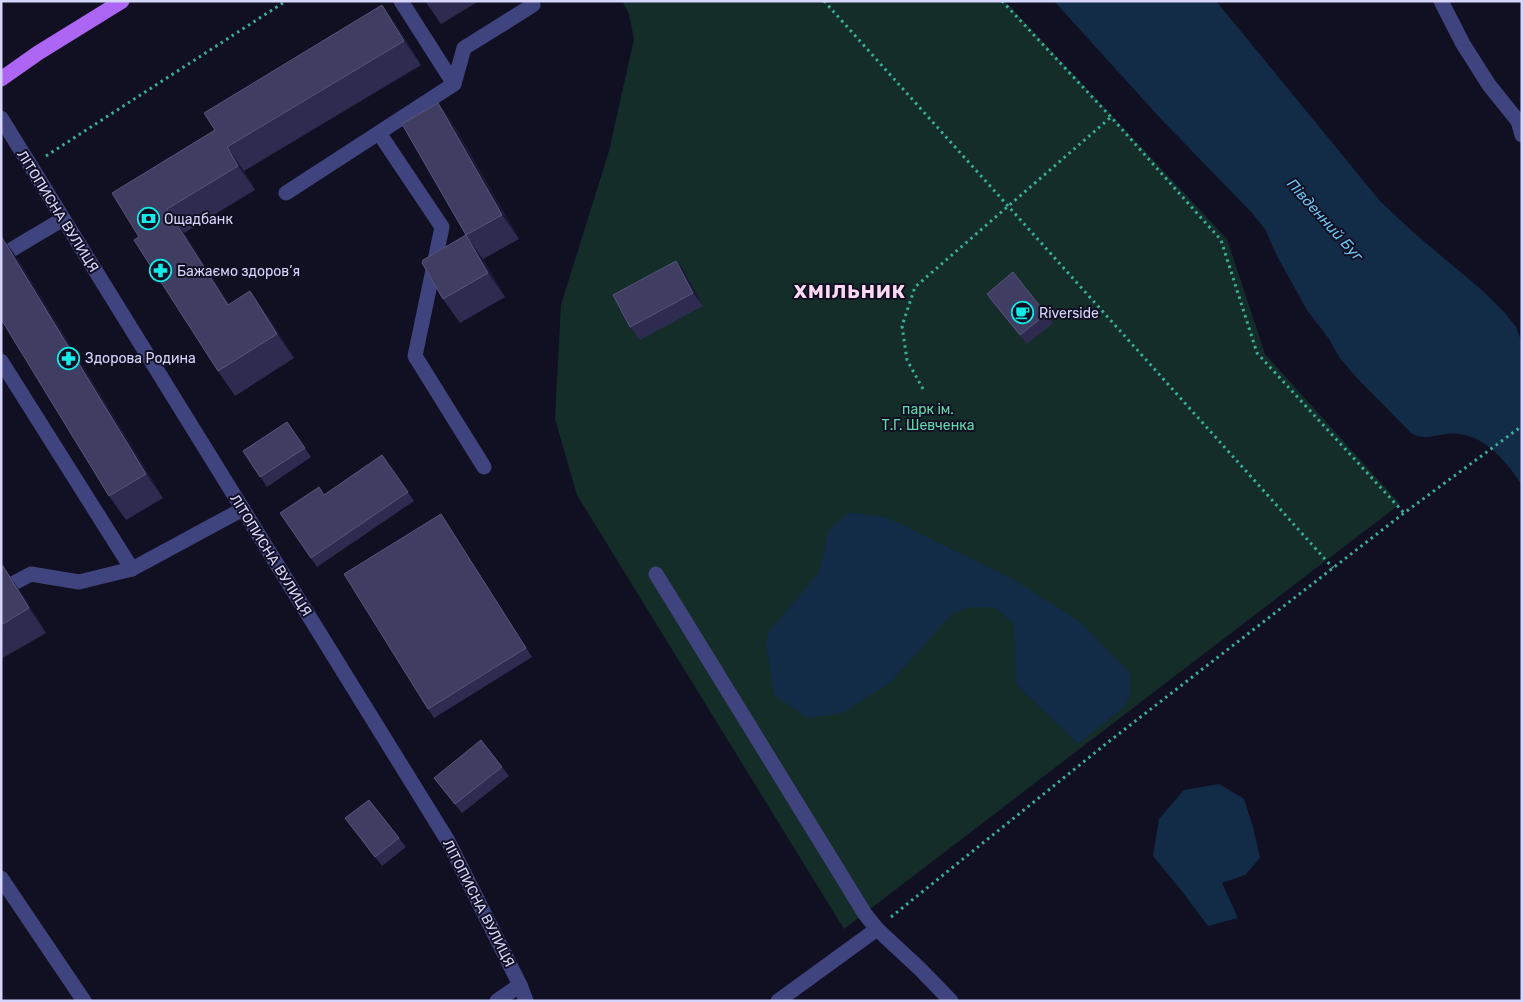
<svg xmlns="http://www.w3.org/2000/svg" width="1523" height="1002" viewBox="0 0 1523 1002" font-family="Rubik,sans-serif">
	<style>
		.green { fill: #142d29 }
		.water { fill: #122b46 }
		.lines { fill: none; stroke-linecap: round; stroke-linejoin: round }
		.path { stroke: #39ad98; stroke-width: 3; stroke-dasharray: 2.5 4; stroke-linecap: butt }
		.minor { stroke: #3f447f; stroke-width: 15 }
		.major { stroke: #ad65f3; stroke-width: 15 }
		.wall { fill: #2e2b50 }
		.shaded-wall { fill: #1b1836 }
		.building { fill: #403d62; stroke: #57557a }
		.labels { text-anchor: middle; stroke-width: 4; stroke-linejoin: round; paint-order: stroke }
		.street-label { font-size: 14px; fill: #d6d6fc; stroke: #111023 }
		.poi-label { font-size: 14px; fill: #d6d6fc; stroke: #111023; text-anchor: start }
		.park-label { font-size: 14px; fill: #67d6ad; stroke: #111023 }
		.water-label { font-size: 15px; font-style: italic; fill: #6cc5f4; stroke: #111023 }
		.district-label { font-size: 19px; font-weight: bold; letter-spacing: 1px; fill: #fcd8f3; stroke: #111023 }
	</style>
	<rect width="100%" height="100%" fill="#111023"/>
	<path class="green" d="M622 1H1005L1227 239 1265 354 1400 504 844 929 577 495 555 419 561 305 609 151 634 39 629 14Z"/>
	<g class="water">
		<path d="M1054 1H1216L1380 201 1414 233 1483 291 1505 313 1516 327 1522 343V485C1505 459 1480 429 1445 434 1433 436 1422 440 1411 433L1356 377 1339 357 1329 339 1307 310 1277 256 1265 229 1252 213 1161 119Z"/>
		<path d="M849 512 888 518 1011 578 1079 621 1130 673V695L1124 707 1078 744 1016 684 1014 624 994 607H970L952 614 890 683 842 713 808 718 774 695 766 643 769 632 820 571 828 532Z"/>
		<path d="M1219 784 1244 799 1253 827 1260 858 1245 875 1222 883 1238 918 1208 926 1181 890 1153 856 1159 819 1184 790Z"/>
	</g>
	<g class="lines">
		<g class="path">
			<path d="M824 1 1333 568"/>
			<path d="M1002 1 1111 117 1221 240 1257 353 1404 513"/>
			<path d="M46 156 286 1"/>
			<path d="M923 389 907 360 902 326 915 287 1111 117"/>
			<path d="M891 917 1107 743 1404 513 1522 426"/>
		</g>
		<g class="minor">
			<path d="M401 1 454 84"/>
			<path d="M1441 1 1463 44 1489 85 1518 121 1522 135"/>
			<path d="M1 118 448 841 520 985 526 1001"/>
			<path d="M379 133 442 227 415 356 484 467"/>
			<path d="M286 193 454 84 464 48 533 5"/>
			<path d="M1 256 63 219"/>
			<path d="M1 361 132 569"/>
			<path d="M656 574 865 914 877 929 920 969 951 1001"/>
			<path d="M1 590 31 574 79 582 132 569 243 509"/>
			<path d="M1 878 84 1001"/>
			<path d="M497 1001 520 985"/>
			<path d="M778 1001 877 929"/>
		</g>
		<path class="major" d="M1 79 38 53 122 1"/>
	</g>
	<g class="wall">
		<path d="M425 1H479L441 24Z"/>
		<path d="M399 29 421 65 244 171 255 190 184 233 229 304 267 315 294 358 235 396 218 371 139 237 215 130Z"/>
		<path d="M438 103 455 127 519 239 483 259 505 297 460 323 443 299 466 235Z"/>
		<path d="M17 258 163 498 126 520 109 496Z"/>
		<path d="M686 274 703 306 640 340 630 327Z"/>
		<path d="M987 294 1046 314 1053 323 1027 344 993 303Z"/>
		<path d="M287 422 311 457 267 487 243 451Z"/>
		<path d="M382 455 414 501 317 567 280 513 324 495Z"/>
		<path d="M441 514 532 657 434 718 428 709Z"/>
		<path d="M1 567 20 591 46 633 1 659Z"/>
		<path d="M502 767 509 776 462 813 434 778Z"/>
		<path d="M345 818 399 838 406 847 382 866Z"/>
	</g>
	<g class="shaded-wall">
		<path d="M382 5 399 29 421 65 404 41Z"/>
		<path d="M438 103 455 127 519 239 502 215Z"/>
		<path d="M227 147 244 171 255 190 238 166Z"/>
		<path d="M167 209 184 233 245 329 228 305Z"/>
		<path d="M1 235 17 258 163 498 146 474Z"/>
		<path d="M466 235 483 259 505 297 488 273Z"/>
		<path d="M676 261 686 274 703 306 693 293Z"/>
		<path d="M250 291 267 315 294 358 277 334Z"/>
		<path d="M441 514 447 523 532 657 526 648Z"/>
		<path d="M3 566 20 591 46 633 29 608Z"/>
	</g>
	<g class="building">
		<path d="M382 5 404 41 227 147 238 166 167 209 228 305 250 291 277 334 218 371 134 240 139 237 112 193 215 130 204 113Z"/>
		<path d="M438 103 502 215 466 235 402 124Z"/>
		<path d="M466 235 488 273 443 299 422 263 423 260Z"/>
		<path d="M1 236 146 474 109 496 1 319Z"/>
		<path d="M676 261 693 293 630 327 613 295Z"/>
		<path d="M1013 272 1046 314 1020 335 987 294Z"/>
		<path d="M287 422 305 448 260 477 243 451Z"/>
		<path d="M382 455 408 492 311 558 280 513 319 487 324 495Z"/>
		<path d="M441 514 526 648 428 709 344 574Z"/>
		<path d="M3 566 29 608 1 625V567Z"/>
		<path d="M481 740 502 767 455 804 434 778Z"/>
		<path d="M369 800 399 838 375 857 345 818Z"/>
	</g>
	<defs>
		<symbol id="bank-ring" viewBox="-11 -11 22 22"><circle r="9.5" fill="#111023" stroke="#12ebe7" stroke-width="1.5"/><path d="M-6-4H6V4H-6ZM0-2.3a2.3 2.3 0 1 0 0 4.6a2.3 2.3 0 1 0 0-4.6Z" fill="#12ebe7"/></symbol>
		<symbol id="pharmacy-ring" viewBox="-11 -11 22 22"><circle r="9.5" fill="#111023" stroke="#12ebe7" stroke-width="1.5"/><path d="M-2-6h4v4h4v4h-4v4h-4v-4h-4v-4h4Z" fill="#12ebe7"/></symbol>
		<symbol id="cafe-ring" viewBox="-11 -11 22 22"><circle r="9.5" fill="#111023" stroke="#12ebe7" stroke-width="1.5"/><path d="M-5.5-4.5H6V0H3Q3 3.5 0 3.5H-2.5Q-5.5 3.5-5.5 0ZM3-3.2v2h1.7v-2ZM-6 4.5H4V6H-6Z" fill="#12ebe7"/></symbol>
	</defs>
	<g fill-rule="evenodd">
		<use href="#bank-ring" x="136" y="206" width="25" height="25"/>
		<use href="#pharmacy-ring" x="148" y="258" width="25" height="25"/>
		<use href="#cafe-ring" x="1010" y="300" width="25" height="25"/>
		<use href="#pharmacy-ring" x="56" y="346" width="25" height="25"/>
	</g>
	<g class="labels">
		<g class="street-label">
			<text transform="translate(58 211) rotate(58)" y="5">ЛІТОПИСНА ВУЛИЦЯ</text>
			<text transform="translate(271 555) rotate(58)" y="5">ЛІТОПИСНА ВУЛИЦЯ</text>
			<text transform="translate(479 903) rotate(63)" y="5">ЛІТОПИСНА ВУЛИЦЯ</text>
		</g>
		<g class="poi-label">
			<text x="164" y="224">Ощадбанк</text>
			<text x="177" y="276">Бажаємо здоров’я</text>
			<text x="1039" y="318">Riverside</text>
			<text x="85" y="363">Здорова Родина</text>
		</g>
		<g class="park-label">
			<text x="928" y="414">парк ім.<tspan x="928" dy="16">Т.Г. Шевченка</tspan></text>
		</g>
		<g class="water-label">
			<text transform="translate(1325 220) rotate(48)" y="5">Південний Буг</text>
		</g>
		<g class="district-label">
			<text x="850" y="298">ХМІЛЬНИК</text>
		</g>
	</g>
	<rect width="1523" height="1002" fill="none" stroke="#d6d6fc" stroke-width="5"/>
</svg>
